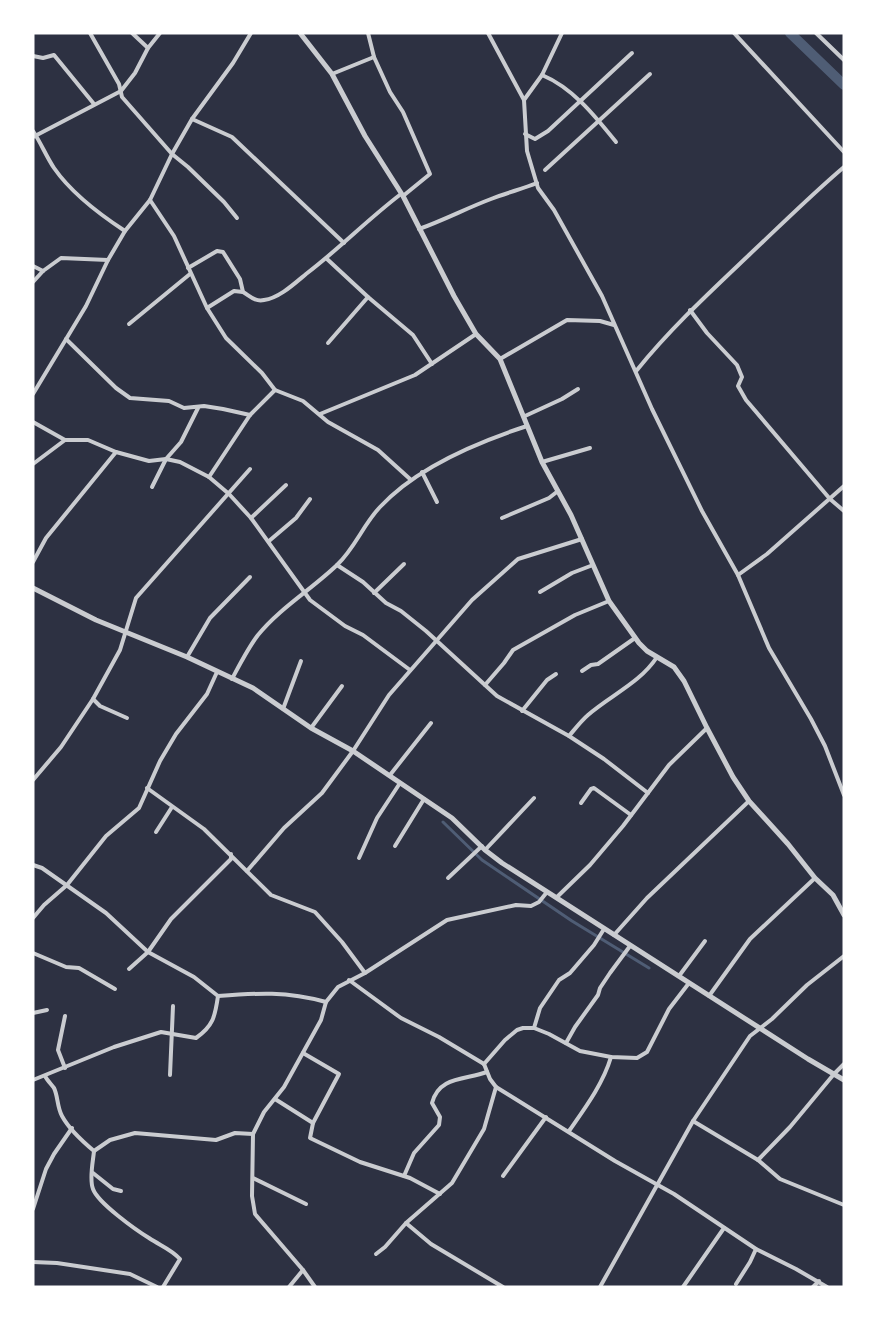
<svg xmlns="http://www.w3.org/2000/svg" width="877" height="1320" viewBox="0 0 877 1320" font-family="'Archivo Narrow',sans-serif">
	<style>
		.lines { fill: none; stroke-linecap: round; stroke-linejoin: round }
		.stream { stroke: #4f5d75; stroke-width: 3 }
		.canal { stroke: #4f5d75; stroke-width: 10 }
		.minor { stroke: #caccd0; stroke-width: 4 }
		.tertiary { stroke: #caccd0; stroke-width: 5 }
	</style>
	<rect width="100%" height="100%" fill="#2d3142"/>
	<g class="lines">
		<path class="stream" d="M443 822 482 860 572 921 649 968"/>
		<path class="canal" d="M790 33 844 85"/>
		<g class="minor">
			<path d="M90 33 119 84 122 97 172 154 188 167 224 202 237 218"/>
			<path d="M132 33 148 48"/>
			<path d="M368 33 374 57"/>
			<path d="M488 33 524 100 527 151 538 188 554 210 602 296 652 409 702 511 738 575 769 648 811 719 825 746 844 795"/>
			<path d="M734 33 844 152"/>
			<path d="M816 33 844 60"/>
			<path d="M33 56 43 58 54 55 94 104"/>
			<path d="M332 74 374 57 390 92 403 112 430 174 403 196"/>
			<path d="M542 75C573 88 595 116 616 142"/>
			<path d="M524 100 542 75 562 33"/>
			<path d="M192 119 232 137 344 243"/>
			<path d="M33 131C41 143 46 156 54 168 72 194 99 214 125 231"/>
			<path d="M525 134 535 139 548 131 632 53"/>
			<path d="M33 137 121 91 135 73 148 48 160 33"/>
			<path d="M545 170 650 74"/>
			<path d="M150 200 174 236 207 308 226 338 262 373 275 390 303 401 328 422 378 450 410 479"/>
			<path d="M419 229C444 220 467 208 491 199 506 193 522 189 537 183"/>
			<path d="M327 259 368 297 413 335 432 364"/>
			<path d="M33 266 43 271"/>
			<path d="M188 268 217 251 223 252 240 279 243 292C250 296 255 302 264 300 279 298 294 284 306 274 339 249 368 219 401 194"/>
			<path d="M33 282 43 271 61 258 108 260"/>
			<path d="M207 308 234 291 243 292"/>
			<path d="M690 310 707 333 737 365 742 377 738 386 746 400 830 499 844 511"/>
			<path d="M129 324 190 274"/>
			<path d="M66 339 116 388 130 398 169 401 184 408 204 406 223 409 250 415"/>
			<path d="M328 343 368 297"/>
			<path d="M500 359 567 320 600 321 614 325"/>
			<path d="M637 370C671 328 710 292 749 255 781 225 811 195 844 167"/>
			<path d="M33 394 86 306 108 260 125 231 150 200 172 154 192 119 233 63 251 33"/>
			<path d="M320 414 415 375 476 334"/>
			<path d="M525 416 562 399 578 389"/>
			<path d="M33 422 65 440H88L116 452 149 461 166 459 180 462 209 477 229 494 251 518 310 600 345 626 363 635 410 670"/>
			<path d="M542 462 590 448"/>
			<path d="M33 464 65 440"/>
			<path d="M422 472 437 502"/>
			<path d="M209 477 250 415 275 390"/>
			<path d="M152 487 166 459 181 442 198 408"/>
			<path d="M251 518 286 485"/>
			<path d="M502 518 549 498 558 491"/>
			<path d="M269 541 296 518 310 499"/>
			<path d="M33 562 46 538 116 452"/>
			<path d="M337 565 363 582 386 603 401 611 426 631 497 696 569 736 604 759 648 793"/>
			<path d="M738 575 767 554 844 486"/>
			<path d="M540 592 572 573 593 565"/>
			<path d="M374 593 404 564"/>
			<path d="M187 657 210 618 250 577"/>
			<path d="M582 671 591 665 598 664 635 638"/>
			<path d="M232 679C240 664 248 648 258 635 280 608 312 589 337 565 355 548 363 525 380 507 416 468 478 442 527 426"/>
			<path d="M485 685 504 663 513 650 575 615 609 601"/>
			<path d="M93 699 100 706 127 718"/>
			<path d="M283 709 301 661"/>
			<path d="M522 711 547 680 556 674"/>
			<path d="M311 728 342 686"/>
			<path d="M569 736C575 729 581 721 588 715 611 695 640 683 657 657"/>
			<path d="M390 775 431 723"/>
			<path d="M33 780 61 747 93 699 120 650 136 598 250 469"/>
			<path d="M147 788 204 829 271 895 315 912 342 942 365 973"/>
			<path d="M581 803 591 789 594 788 631 815"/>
			<path d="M156 832 172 807"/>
			<path d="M395 846 424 799"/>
			<path d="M485 850 534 798"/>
			<path d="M359 858 377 818 400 783"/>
			<path d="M33 865 42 868 106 913 148 952 194 977 218 996C258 993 286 991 326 1002"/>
			<path d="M247 871 284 828 322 793 353 751 389 695 472 600 518 559 582 539"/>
			<path d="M448 878 482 846"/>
			<path d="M557 897 590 865 623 826 669 765 707 728"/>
			<path d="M33 918 44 905 67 885 106 836 139 808 160 761 176 734 207 694 217 672"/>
			<path d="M614 935 647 898 749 801"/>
			<path d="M33 953 66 967 79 968 115 989"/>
			<path d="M129 969 148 952 171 919 231 859V854"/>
			<path d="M679 976 705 941"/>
			<path d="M349 980 401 1018 439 1037 484 1064"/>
			<path d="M709 996 750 939 815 878"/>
			<path d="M33 1013 47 1010"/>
			<path d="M534 1028 540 1008 559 980 570 973 594 945 604 929"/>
			<path d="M566 1043 575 1027 598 995 600 988 610 973 630 946"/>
			<path d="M303 1053 339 1074 313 1123"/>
			<path d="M484 1064 490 1079 496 1087 484 1129 452 1183 406 1223 431 1244 503 1287"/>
			<path d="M484 1064 505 1040 517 1030 523 1028H534L549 1034 580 1051 611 1057 637 1058 647 1052 669 1009 689 983"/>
			<path d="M65 1068 58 1050 65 1016"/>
			<path d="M170 1075 173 1006"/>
			<path d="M45 1076C47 1080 51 1084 54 1088 58 1096 57 1107 62 1116 69 1129 82 1141 94 1151L110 1140 135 1133 216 1140 235 1133 253 1134"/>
			<path d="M33 1080 114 1047 161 1032 196 1038C213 1026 215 1017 218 996"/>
			<path d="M496 1087 615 1161 674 1194 756 1249 796 1269 827 1287"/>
			<path d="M275 1099 313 1123 310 1138 360 1162 410 1178 440 1194"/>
			<path d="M693 1121 758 1160 780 1179 844 1205"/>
			<path d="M569 1131C585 1108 603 1084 611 1057"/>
			<path d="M94 1151C93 1162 89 1179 93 1189 98 1203 136 1230 149 1238 161 1246 171 1249 180 1259L163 1287"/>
			<path d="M758 1160 790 1127 834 1074 844 1064"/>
			<path d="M93 1173 113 1189 121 1191"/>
			<path d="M404 1176 414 1153 439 1125 440 1117 432 1103C439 1076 465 1080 487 1072"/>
			<path d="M503 1176 546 1117"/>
			<path d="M253 1178 306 1204"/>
			<path d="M33 1209 46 1169 54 1154 72 1128"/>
			<path d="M376 1254 385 1247 406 1223"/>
			<path d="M33 1262 57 1263 130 1274 157 1287"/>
			<path d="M736 1284 750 1262 756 1249"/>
			<path d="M289 1287 303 1270"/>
			<path d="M315 1287 303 1270 255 1214 252 1196 253 1134 264 1112 284 1087 321 1020 326 1002 338 987 365 973 447 920 516 905 531 906 539 902 547 892"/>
			<path d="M600 1287 693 1121 750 1036 772 1019 807 985 844 956"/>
			<path d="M683 1287 724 1228"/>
			<path d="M813 1287 819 1281"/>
		</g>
		<g class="tertiary">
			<path d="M300 33 332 74 365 136 403 196 454 296 476 334 500 359 542 462 571 515 609 601 639 643 647 651 674 667 684 681 707 728 733 777 749 801 788 844 815 878 833 895 844 915"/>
			<path d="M33 588 96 620 187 657 253 688 311 728 353 751 452 818 485 850 502 863 808 1059 844 1080"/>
		</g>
	</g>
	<rect width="877" height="1320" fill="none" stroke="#ffffff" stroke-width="69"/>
</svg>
